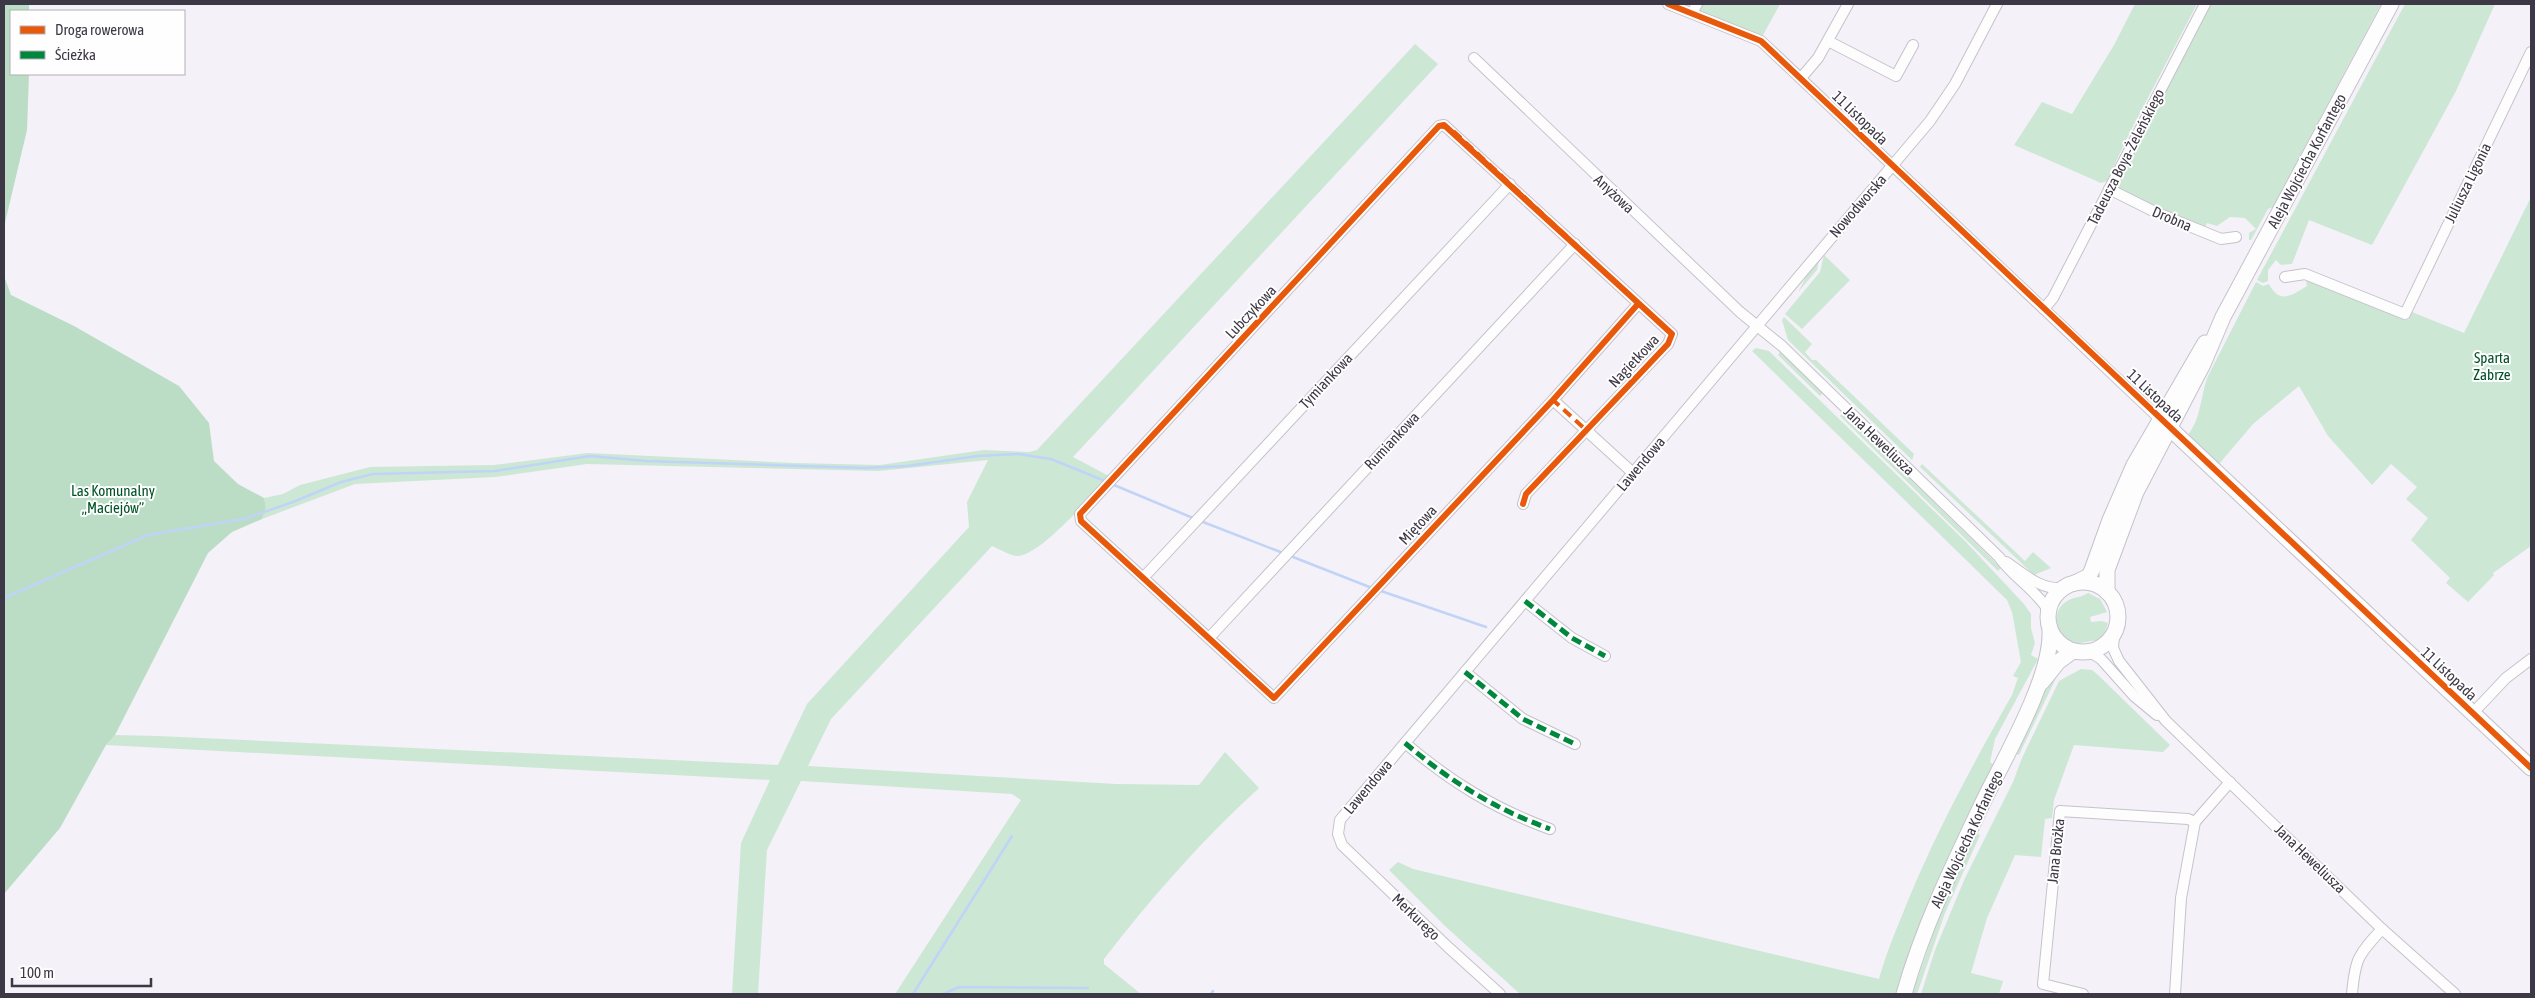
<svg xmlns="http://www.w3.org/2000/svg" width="2535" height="998" viewBox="0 0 2535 998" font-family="'Asap Condensed',sans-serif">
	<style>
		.green { fill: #cde7d5 }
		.forest { fill: #bbddc6 }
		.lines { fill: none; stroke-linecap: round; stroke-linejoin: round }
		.stream { stroke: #c0d4f7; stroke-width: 2.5 }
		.street-casing { stroke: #c5c2ca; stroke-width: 12 }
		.secondary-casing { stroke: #c5c2ca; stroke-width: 17 }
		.street { stroke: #fdfdfe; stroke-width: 10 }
		.secondary { stroke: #fdfdfe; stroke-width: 15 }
		.quiet { stroke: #00873e; stroke-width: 5; stroke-dasharray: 10 5; stroke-linecap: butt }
		.cycleway-casing { stroke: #fefefe; stroke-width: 9 }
		.cycleway { stroke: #e8590c; stroke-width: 6 }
		.marked { fill: none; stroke: #e8590c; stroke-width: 4; stroke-dasharray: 10 6; stroke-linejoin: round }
		.labels { text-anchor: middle; stroke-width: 4; stroke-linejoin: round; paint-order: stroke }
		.street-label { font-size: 15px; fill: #3d3845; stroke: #fefefe }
		.park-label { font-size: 15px; fill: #005126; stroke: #fefefe }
	</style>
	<rect width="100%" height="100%" fill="#f4f1f8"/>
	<g class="green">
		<path d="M1703 4H1780L1762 37 1699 10Z"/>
		<path d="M2135 4H2197L2129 134 2107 181 2101 183 2014 145 2042 102 2072 114 2114 45Z"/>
		<path d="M2210 4H2381L2273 207 2268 209 2251 240H2249V233L2256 229 2245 218 2230 217 2217 226 2207 223 2205 228 2127 196 2118 189 2117 183Z"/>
		<path d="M2405 4H2495L2456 91 2372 245 2309 220 2292 264 2281 265 2276 260 2268 270V281L2263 283 2257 280Z"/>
		<path d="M1415 44 1438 64 1073 457 1109 476 1102 486C1085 502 1039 556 1017 556 1009 555 999 549 992 546L831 719 808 766 1116 784 1199 785 1225 752 1259 788C1202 840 1151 898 1104 959V964L1141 994H895L1021 800 1012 794 801 781 767 850 758 994H732L741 843 770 780 106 745 115 735 158 736 778 765 807 704 969 527 967 502 988 460 879 471 587 464 495 477 355 484 262 519 266 508 264 498 283 494 300 485 370 467 494 465 588 453 794 463 880 465 984 450 1029 452 1037 450Z"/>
		<path d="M2531 197V546L2493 573 2494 575 2468 602 2446 583 2450 578 2411 540 2428 518 2406 499 2417 487 2391 464 2372 485 2328 436 2299 386 2253 424 2219 464 2188 435C2202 417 2200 396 2208 376L2256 282 2263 286 2269 284C2280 305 2292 295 2307 286L2306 280 2408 320 2412 312 2464 333Z"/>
		<path d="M1824 255 1850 280 1802 329 1785 314 1820 272Z"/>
		<path d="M1819 259 1817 270 1798 292 1811 268Z"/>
		<path d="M1784 317 1812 344 1805 352 1812 360H1816L1914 454 1912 460 1788 340 1782 320Z"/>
		<path d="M1756 348 1769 351 1966 542 2024 604 2031 614V628L2035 643 2031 655 2038 659 1995 739 1990 762 1993 764 1934 889 1896 994H1520L1445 926 1389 870 1398 862 1413 869 1879 979C1886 953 1897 928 1907 903 1937 830 1973 764 2012 695L2018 678 2013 676 2021 662 2012 612 2007 600 1752 351Z"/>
		<path d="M1780 352 1823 393 1820 396 1778 355Z"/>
		<path d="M1843 413 2001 568 1998 571 1840 416Z"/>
		<path d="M1922 464 2025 561 2033 552 2051 568 2034 575 1920 467Z"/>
		<path d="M2088 593 2100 599 2107 612 2090 617 2091 622 2102 621 2108 623 2104 635 2097 640 2069 645C2056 634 2049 610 2069 600 2075 597 2082 597 2088 593Z"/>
		<path d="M2081 669 2092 670 2098 675 2170 745 2163 752 2074 745 2054 800 2052 818 2045 819 2041 857 2015 855 1987 918 1971 973 2003 981 1999 994H1921L1935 950 1965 878 2013 782 2022 758 2059 681Z"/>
		<path d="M2053 673 2058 674 2019 755 2015 753Z"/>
		<path d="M1976 833 1980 835 1945 913 1917 994H1912L1941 912Z"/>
	</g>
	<g class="forest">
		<path d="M4 4H29V11H11V74H29L27 130 4 227Z"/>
		<path d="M4 276 11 295 74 326 179 386 209 423 214 461 238 484 264 498 266 508 262 519 232 532 208 553 115 735 106 745 60 828 4 894Z"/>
	</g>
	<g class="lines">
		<g class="stream">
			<path d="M1114 485 1193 518"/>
			<path d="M1203 522 1283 553"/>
			<path d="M1293 557 1372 588"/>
			<path d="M4 586V598"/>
			<path d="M1381 591 1486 627"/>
			<path d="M4 598 148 535 244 519 293 502 341 482 373 474 495 471 590 456 646 461 865 468 907 466 978 456 1018 454 1051 459 1105 481"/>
			<path d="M913 994 1012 836"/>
			<path d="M943 994 959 987 1088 988"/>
			<path d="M1211 994 1213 991"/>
		</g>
		<defs>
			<g id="street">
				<path d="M1668 4 1761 41 2160 419"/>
				<path d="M1692 13 1697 4"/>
				<path d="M1828 41 1896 76 1913 45"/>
				<path d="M1474 58 1740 312 1782 346 1999 557C2014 578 2035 589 2048 610"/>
				<path d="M1801 78 1818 58 1848 4"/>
				<path d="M2109 189 2155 212 2221 239 2236 237"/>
				<path d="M2285 277 2305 274 2405 314 2531 52"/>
				<path d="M2044 309 2053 298 2205 4"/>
				<path d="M1553 400 1633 473"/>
				<path d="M1523 504 1526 494 1668 344 1672 334 1444 125 1439 126 1080 514 1081 521 1274 698 1553 400 1638 304"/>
				<path d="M2006 562C2024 574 2040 590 2063 588"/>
				<path d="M1143 578 1510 184"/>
				<path d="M1525 601 1572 638 1605 656"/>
				<path d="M2114 634 2113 648 2119 661 2166 721 2382 929 2455 994"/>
				<path d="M1209 638 1575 244"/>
				<path d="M2090 652 2101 659 2134 696 2157 715"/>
				<path d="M1465 672 1523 719 1575 744"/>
				<path d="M2473 713 2506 678 2531 659"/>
				<path d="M1405 743C1451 782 1493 808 1550 829"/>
				<path d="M1500 994 1448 947 1342 845 1338 834 1340 820 1930 121 1955 84 1997 4"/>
				<path d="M2083 994 2043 984 2060 811 2188 819 2195 822"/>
				<path d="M2175 994 2181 898 2195 822 2230 782"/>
				<path d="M2352 994C2355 959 2358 955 2382 929"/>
			</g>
			<g id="secondary">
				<path d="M2160 419 2531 768"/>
				<circle cx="2083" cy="617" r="35"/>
				<path d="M2075 583 2089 576 2092 570 2110 520 2134 465 2205 343"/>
				<path d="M2107 592V570L2136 492 2203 364 2223 317 2391 4"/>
				<path d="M2042 682 2058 662 2073 651"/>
				<path d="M1904 994C1923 927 1954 863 1984 800 2005 757 2052 677 2050 631"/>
			</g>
		</defs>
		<use href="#street" class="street-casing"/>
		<use href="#secondary" class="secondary-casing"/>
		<use href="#street" class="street"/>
		<use href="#secondary" class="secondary"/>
		<g class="quiet">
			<path d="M1525 601 1572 638 1605 656"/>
			<path d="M1465 672 1523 719 1575 744"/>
			<path d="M1405 743C1451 782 1493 808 1550 829"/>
		</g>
		<defs>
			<g id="cycleway">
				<path d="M1668 4 1761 41 2531 768"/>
				<path d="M1523 504 1526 494 1668 344 1672 334 1444 125 1439 126 1080 514 1081 521 1274 698 1553 400 1638 304"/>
			</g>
		</defs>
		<use href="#cycleway" class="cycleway-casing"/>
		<use href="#cycleway" class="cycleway"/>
	</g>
	<path class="marked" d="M1439 126 1450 128 1672 334 1668 344 1586 430 1553 400 1274 698 1081 521 1080 514Z"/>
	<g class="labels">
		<g class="street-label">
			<text transform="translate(1860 118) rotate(44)" y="5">11 Listopada</text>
			<text transform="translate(2126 157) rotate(-63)" y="5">Tadeusza Boya-Żeleńskiego</text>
			<text transform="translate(2307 161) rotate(-62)" y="5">Aleja Wojciecha Korfantego</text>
			<text transform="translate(2468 183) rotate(-64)" y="5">Juliusza Ligonia</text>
			<text transform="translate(1614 194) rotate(43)" y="5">Anyżowa</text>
			<text transform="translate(1858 206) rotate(-49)" y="5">Nowodworska</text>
			<text transform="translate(2172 219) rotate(23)" y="5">Drobna</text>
			<text transform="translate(1251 312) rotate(-47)" y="5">Lubczykowa</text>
			<text transform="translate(1634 361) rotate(-47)" y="5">Nagietkowa</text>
			<text transform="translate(1326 381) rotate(-47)" y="5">Tymiankowa</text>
			<text transform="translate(2155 396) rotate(43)" y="5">11 Listopada</text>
			<text transform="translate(1392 441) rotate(-47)" y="5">Rumiankowa</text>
			<text transform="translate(1879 441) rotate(44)" y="5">Jana Heweliusza</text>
			<text transform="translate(1641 464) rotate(-50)" y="5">Lawendowa</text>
			<text transform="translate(1418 525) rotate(-47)" y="5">Miętowa</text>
			<text transform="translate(2449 674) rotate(43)" y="5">11 Listopada</text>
			<text transform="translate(1368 787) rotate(-50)" y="5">Lawendowa</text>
			<text transform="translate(1967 839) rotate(-65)" y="5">Aleja Wojciecha Korfantego</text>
			<text transform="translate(2056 851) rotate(-84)" y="5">Jana Brożka</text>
			<text transform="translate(2310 859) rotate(44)" y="5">Jana Heweliusza</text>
			<text transform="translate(1416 917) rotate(44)" y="5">Merkurego</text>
		</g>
		<g class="park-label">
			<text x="2492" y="363">Sparta<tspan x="2492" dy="17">Zabrze</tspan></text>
			<text x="113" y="496">Las Komunalny<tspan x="113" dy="17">„Maciejów”</tspan></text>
		</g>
	</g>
	<rect width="2535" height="998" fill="none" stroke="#3d3845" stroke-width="10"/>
	<rect x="10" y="10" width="175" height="65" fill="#fefefe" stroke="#b1afb4"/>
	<rect x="20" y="26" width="25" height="8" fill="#e8590c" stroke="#b1afb4"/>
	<text x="55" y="35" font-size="15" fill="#3d3845">Droga rowerowa</text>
	<rect x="20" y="51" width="25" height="8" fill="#00873e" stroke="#b1afb4"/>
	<text x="55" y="60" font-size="15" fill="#3d3845">Ścieżka</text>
	<path d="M12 978v8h139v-8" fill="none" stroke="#3d3845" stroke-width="2.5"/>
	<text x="20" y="978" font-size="15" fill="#3d3845" stroke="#fefefe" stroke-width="4" paint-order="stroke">100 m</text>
</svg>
